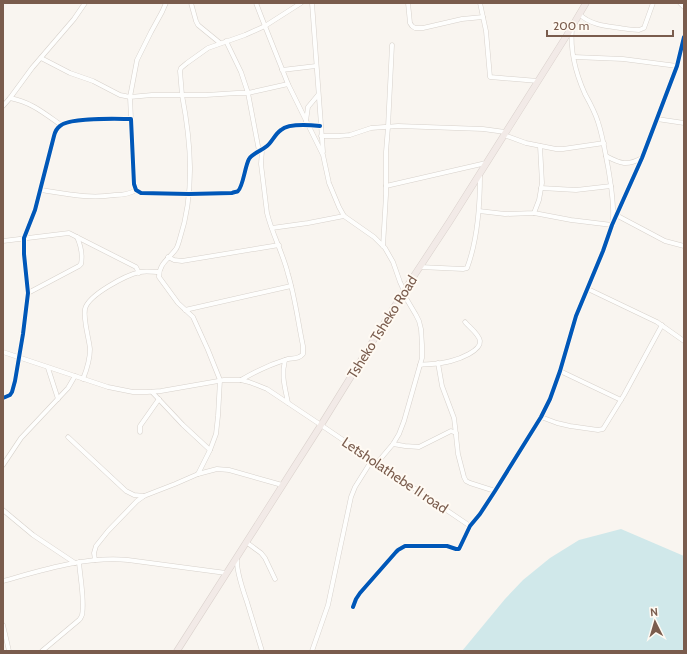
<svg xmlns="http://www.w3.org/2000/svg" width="687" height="654" viewBox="0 0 687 654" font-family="Cabin,sans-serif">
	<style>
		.water { fill: #d0e8ea }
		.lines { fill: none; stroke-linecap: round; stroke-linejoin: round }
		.minor-casing { stroke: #d7d1cb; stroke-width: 5 }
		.highway-casing { stroke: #dad1cc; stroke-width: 7 }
		.minor { stroke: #fefefd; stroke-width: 4 }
		.highway { stroke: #f2eae7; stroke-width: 6 }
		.cycleway-casing { stroke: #fffaf3; stroke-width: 6 }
		.cycleway { stroke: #0057b8; stroke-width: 4 }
		.labels { text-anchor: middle; stroke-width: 4; stroke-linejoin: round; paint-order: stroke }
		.street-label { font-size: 14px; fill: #7a5c4d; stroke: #fffaf3 }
	</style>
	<rect width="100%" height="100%" fill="#f9f5f0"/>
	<path class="water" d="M621 529 684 556V651H462L505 599 523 580 550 558 579 540Z"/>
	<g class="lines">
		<defs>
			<g id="minor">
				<path d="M191 3 196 21 198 25 220 43"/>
				<path d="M256 3 261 16 288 84 323 155 329 183 339 207 344 216 374 237 385 248 393 262 400 282 404 291"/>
				<path d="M312 3 323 152"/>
				<path d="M408 3 410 23 412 26 415 28H423L462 19 483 17 486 31 490 77 538 81"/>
				<path d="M480 3 483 17"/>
				<path d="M680 3 684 7"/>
				<path d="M579 14C591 25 605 26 620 28 627 29 633 30 639 30L644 28 653 3"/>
				<path d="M572 28C570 50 576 74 585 94 590 103 595 112 598 122 603 137 605 152 608 167 611 185 614 201 613 219"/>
				<path d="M226 41 241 72 248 93 259 151"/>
				<path d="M574 57 623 59 677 66"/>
				<path d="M41 58 70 73 93 81 120 95 130 97 137 60 151 32 162 12 166 3"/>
				<path d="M282 70 316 66"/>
				<path d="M288 84 248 93H237L206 95H182L180 71 181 68 187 63 208 48 245 35 265 26 301 3"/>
				<path d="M10 98C31 102 44 113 61 125"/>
				<path d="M3 106 10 98 32 68 74 19 85 3"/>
				<path d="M131 119 130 97 152 95H182C191 142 195 192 180 238 179 241 178 246 176 249 169 259 159 263 159 277L178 303 193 317 208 350 220 380 218 416 216 434 210 450 198 474"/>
				<path d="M657 119 684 123"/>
				<path d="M306 121 308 107 318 95"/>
				<path d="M504 135 526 143 556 149H563L604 143"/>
				<path d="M321 136H339L350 135 371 128 398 126 483 129 505 132"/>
				<path d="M606 156C621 164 627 166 642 158"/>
				<path d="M386 186 486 163"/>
				<path d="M541 188 576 190 611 186"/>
				<path d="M41 190C67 194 89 199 115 195 123 195 130 194 136 190"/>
				<path d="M479 211 505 214 534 213 539 200 542 183 540 146"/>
				<path d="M534 213 571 220 612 225"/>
				<path d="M616 215 665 241 684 246"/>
				<path d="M272 228 308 223 344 216"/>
				<path d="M3 241 69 233 136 267 139 273"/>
				<path d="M383 246 386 195V152L388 127 392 45"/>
				<path d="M168 257 174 260 182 261 279 245"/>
				<path d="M420 267 463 269 467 268C478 239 480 206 480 175"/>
				<path d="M588 289 657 322 684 341"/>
				<path d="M28 293 79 266 81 264C83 254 81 246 77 237"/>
				<path d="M185 310 291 286"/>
				<path d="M3 352 108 387 133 392H147L161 391 224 380H241L249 382 257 385 267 389 321 425 470 526"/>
				<path d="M285 360C281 376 285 387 288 403"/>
				<path d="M438 363 442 386 454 418 455 426 458 454 464 477 466 481 470 483 495 491"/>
				<path d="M420 365C430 364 441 364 451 361 459 359 481 351 480 341 479 334 469 327 465 322"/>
				<path d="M48 368 58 399"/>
				<path d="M560 371 621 400"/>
				<path d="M83 379C87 369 90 360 90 349 89 338 83 320 85 309 88 295 126 275 140 272 146 271 153 272 159 272"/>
				<path d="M241 380C256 371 271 364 288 359 294 358 299 359 303 354V346C298 322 295 297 288 274 283 253 272 234 267 213L261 164 262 150"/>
				<path d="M152 392 183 425 210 450"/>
				<path d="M3 398 10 395 12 392 15 381 23 334 28 293 24 254V238L35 210 54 136C55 132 57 128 60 126 70 117 117 119 131 119L134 184 136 190 141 193 189 194 232 193C234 192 237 192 238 191 243 187 245 166 249 159 253 153 261 151 267 146 272 142 275 134 281 130 289 123 310 125 320 126"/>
				<path d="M541 417 557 423 570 426 598 430 603 429 624 395 662 325"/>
				<path d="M140 432V426L159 399"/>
				<path d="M68 437 126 491 134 495 144 496"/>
				<path d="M393 444 405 446 419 447 451 431 456 433"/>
				<path d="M377 463 393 444 399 434 404 421 422 358V345L421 329 419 321 416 315 403 293"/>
				<path d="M3 465 21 438 68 388 75 376"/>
				<path d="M3 510 33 535 75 563"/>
				<path d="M246 542 261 553 265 558 275 579"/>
				<path d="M237 559C236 571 243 590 247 602 252 618 257 635 262 651"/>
				<path d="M95 560 94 553 96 546 108 531 137 501 144 496 175 484 198 474 217 469 229 470 282 485"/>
				<path d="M3 581C43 570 86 556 128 560L226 573"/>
				<path d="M353 607 356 599 360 593 396 552 398 550 405 546H447L456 549H459L470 526 480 514 495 491 541 417 550 399 560 371 576 316 603 251 612 225 642 158 677 66 684 37"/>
				<path d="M3 625 9 651"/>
				<path d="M42 651 79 620C81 618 81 617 82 615 85 602 80 576 79 562"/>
				<path d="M312 651 328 605 351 497 355 487 372 460"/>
			</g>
			<path id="highway" d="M177 651 321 425 404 291 450 221 567 35 586 3"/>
		</defs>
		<use href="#minor" class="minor-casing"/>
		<use href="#highway" class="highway-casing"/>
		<use href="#minor" class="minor"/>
		<use href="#highway" class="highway"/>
		<defs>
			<g id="cycleway">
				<path d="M3 398 10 395 12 392 15 381 23 334 28 293 24 254V238L35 210 54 136C55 132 57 128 60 126 70 117 117 119 131 119L134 184 136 190 141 193 189 194 232 193C234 192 237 192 238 191 243 187 245 166 249 159 253 153 261 151 267 146 272 142 275 134 281 130 289 123 310 125 320 126"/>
				<path d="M353 607 356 599 360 593 396 552 398 550 405 546H447L456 549H459L470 526 480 514 495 491 541 417 550 399 560 371 576 316 603 251 612 225 642 158 677 66 684 37"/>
			</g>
		</defs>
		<use href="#cycleway" class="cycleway-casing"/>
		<use href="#cycleway" class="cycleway"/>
	</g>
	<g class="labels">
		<g class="street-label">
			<text transform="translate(382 327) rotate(-58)" y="5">Tsheko Tsheko Road</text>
			<text transform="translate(395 475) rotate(34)" y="5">Letsholathebe II road</text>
		</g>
	</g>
	<rect width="687" height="654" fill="none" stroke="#7a5c4d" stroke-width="8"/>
	<g transform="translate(655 622) rotate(355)" stroke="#fffaf3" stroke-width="3" paint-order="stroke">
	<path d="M0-3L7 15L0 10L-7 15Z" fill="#7a5c4d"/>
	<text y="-6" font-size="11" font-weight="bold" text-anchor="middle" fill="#7a5c4d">N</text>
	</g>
	<path d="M547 30v6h126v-6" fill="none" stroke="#7a5c4d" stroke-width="2"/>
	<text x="553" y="30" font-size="12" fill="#7a5c4d" stroke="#fffaf3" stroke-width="3" paint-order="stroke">200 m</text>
</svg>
